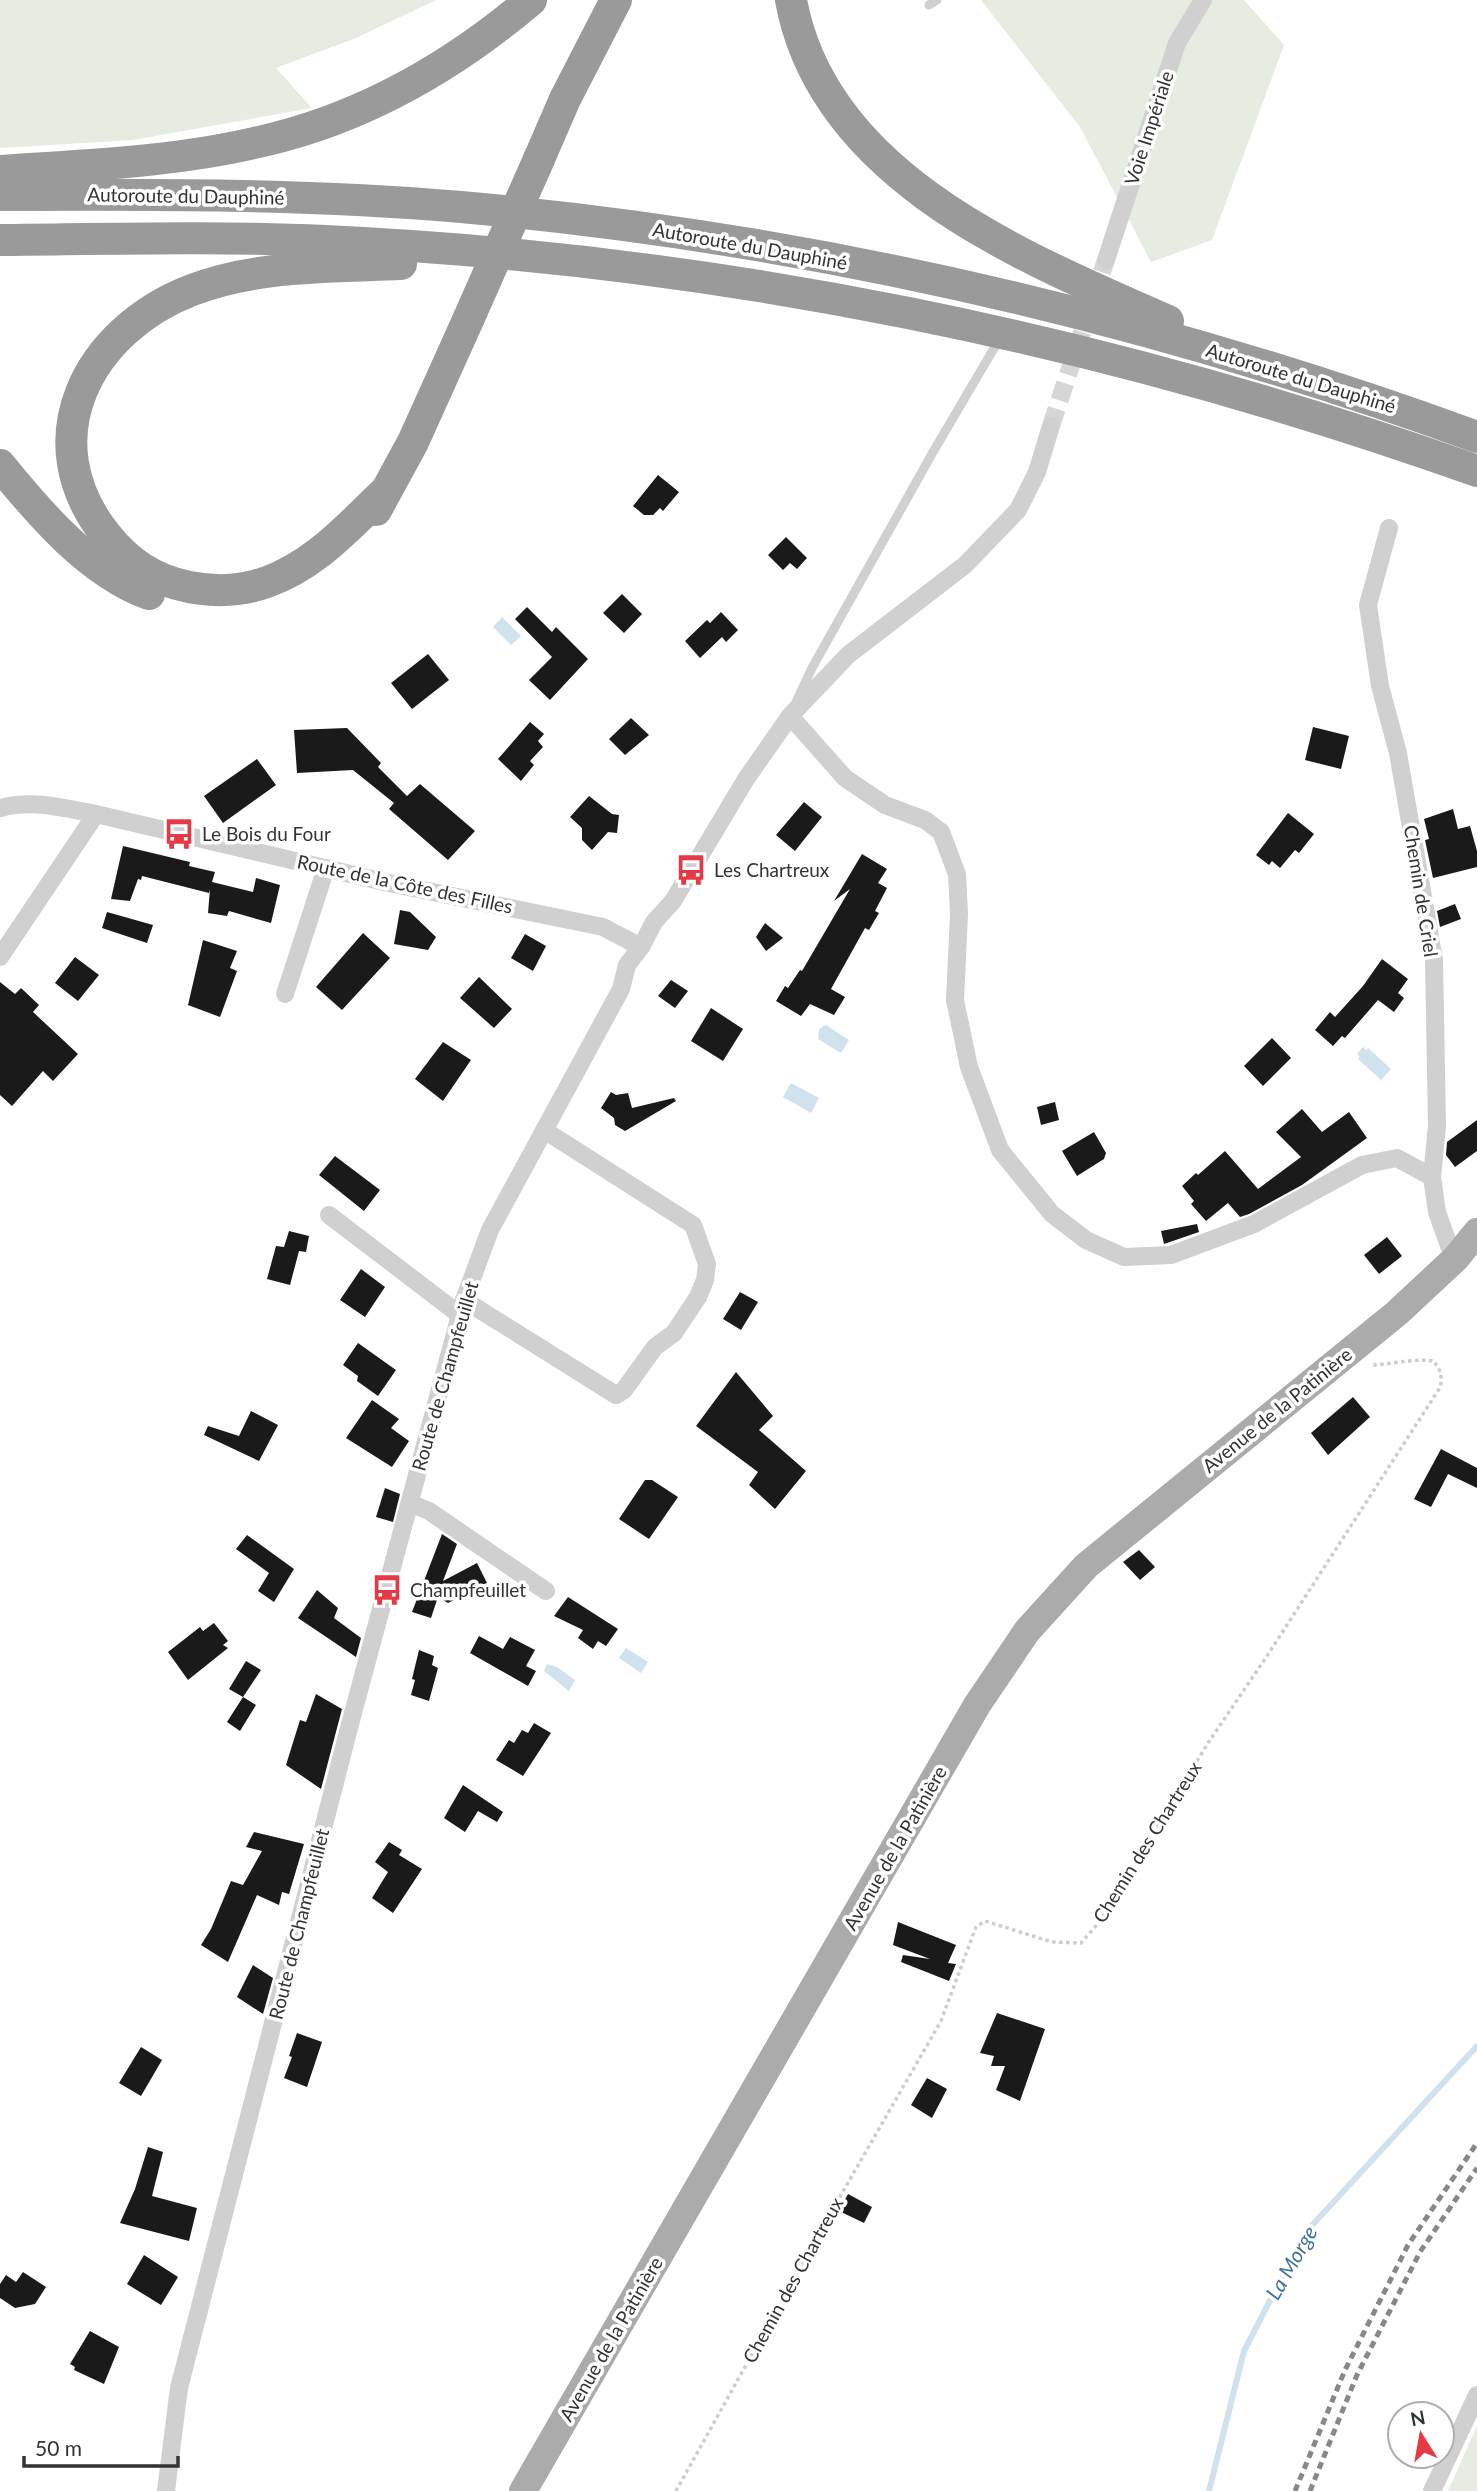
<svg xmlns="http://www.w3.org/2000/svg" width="1477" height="2491" viewBox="0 0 1477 2491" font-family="Lato,sans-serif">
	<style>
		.green { fill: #e6ecdf }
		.water { fill: #cfe2ee }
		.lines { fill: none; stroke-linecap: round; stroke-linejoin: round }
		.stream { stroke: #cfe2ee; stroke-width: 6 }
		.building { fill: #1a1a1a }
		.street-tunnel { stroke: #d6d6d6; stroke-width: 18; stroke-dasharray: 18 9; stroke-linecap: butt }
		.path { stroke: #cdcdcd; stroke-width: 3.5; stroke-dasharray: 3.5 3.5; stroke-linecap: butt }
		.lane { stroke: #d0d0d0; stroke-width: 9 }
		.street { stroke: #d0d0d0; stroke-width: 18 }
		.primary { stroke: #ababab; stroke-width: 28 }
		.highway { stroke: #9a9a9a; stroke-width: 32 }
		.rail { stroke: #888; stroke-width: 5; stroke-dasharray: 7 5; stroke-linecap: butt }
		.highway-bridge { stroke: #9a9a9a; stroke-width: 32 }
		.labels { text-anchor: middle; stroke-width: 7; stroke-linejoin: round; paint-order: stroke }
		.street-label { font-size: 19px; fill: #333; stroke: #fff }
		.poi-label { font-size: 19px; fill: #333; stroke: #fff; text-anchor: start }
		.water-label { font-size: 21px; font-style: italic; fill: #3f7597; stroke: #fff }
	</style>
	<rect width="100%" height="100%" fill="#fff"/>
	<g class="green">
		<path d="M0 0H436L356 38 276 68 312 108 133 140 0 148Z"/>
		<path d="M981 0H1244L1284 45 1212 240 1151 262 1080 127Z"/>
		<path d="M1477 2426V2491H1448Z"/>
	</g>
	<g class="water">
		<path d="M502 617 521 636 511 645 493 627Z"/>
		<path d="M826 1025 849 1040 841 1053 818 1039 819 1029Z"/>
		<path d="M1363 1047 1366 1050 1368 1048 1391 1069 1381 1080 1358 1059 1360 1057 1357 1054Z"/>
		<path d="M791 1083 819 1098 811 1113 783 1097Z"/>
		<path d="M626 1648 648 1662 641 1673 619 1658Z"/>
		<path d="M547 1664 557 1667 575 1680 569 1691 544 1671Z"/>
	</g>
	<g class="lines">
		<path class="stream" d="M1209 2491 1244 2351 1305 2233 1477 2046"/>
	</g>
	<g class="building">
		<path d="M658 475 679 492 663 511 660 508 653 515H644L633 506Z"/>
		<path d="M786 537 807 558 797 569 790 563 783 570 768 555Z"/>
		<path d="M622 594 642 614 624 633 603 613Z"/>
		<path d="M527 607 552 632 556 627 588 659 550 700 529 680 552 657 515 619Z"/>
		<path d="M721 612 738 630 726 642 722 637 700 658 685 641 707 620 710 623Z"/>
		<path d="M428 654 449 680 412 709 391 683Z"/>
		<path d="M631 718 649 735 625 755 609 739Z"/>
		<path d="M530 722 544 734 538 741 543 747 530 761 534 765 521 781 498 759Z"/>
		<path d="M1313 727 1349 736 1341 769 1305 760Z"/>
		<path d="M347 728 381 763 378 767 407 796 420 784 475 831 448 860 389 809 394 803 353 770 297 773 294 730Z"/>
		<path d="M257 759 276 785 223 823 204 796Z"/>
		<path d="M589 796 612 814 619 815 617 833 608 832 592 850 582 840V828L570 817Z"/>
		<path d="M804 802 822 817 795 851 776 835Z"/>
		<path d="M1453 809 1458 829 1470 826 1477 851V867L1433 878 1425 840 1429 839 1424 819Z"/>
		<path d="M1288 813 1314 834 1299 853 1295 850 1280 868 1272 861 1269 865 1256 855Z"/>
		<path d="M123 846 190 862 189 866 215 872 212 882 253 892 256 878 280 885 271 923 229 911 227 916 208 913 210 889 209 893 142 876 141 880 138 879 130 901 111 899Z"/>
		<path d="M862 854 887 869 878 883 887 888 875 911 879 913 869 930 865 928 831 989 845 997 834 1015 810 1004 801 1016 776 1001 785 986 788 988 800 970 802 971 850 889 834 901Z"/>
		<path d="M1455 904 1461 919 1440 927 1437 911Z"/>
		<path d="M400 910 410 912 436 937 428 950 394 944Z"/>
		<path d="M107 912 153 925 147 943 102 928Z"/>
		<path d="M765 923 783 938 766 951 756 937Z"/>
		<path d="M363 933 390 958 342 1010 316 987Z"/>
		<path d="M525 934 546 946 533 971 511 958Z"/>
		<path d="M203 940 237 951 230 968 237 971 220 1017 188 1005Z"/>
		<path d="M75 957 99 975 78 1001 55 983Z"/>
		<path d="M1382 959 1408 979 1398 993 1404 998 1394 1012 1378 1000 1345 1038 1342 1036 1333 1046 1315 1030 1330 1012 1335 1017 1363 986Z"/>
		<path d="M479 977 512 1009 494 1028 460 998Z"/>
		<path d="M671 980 688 991 675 1008 658 996Z"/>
		<path d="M0 982 15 994 21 988 39 1005 33 1012 78 1054 53 1081 43 1071 12 1106 0 1095Z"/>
		<path d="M711 1008 743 1029 723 1061 691 1041Z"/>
		<path d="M1272 1038 1291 1058 1263 1086 1244 1066Z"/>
		<path d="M443 1042 471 1060 443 1101 415 1079Z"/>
		<path d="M611 1092 616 1095 628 1093 632 1108 674 1098 676 1101 625 1131 615 1125 614 1118 601 1108Z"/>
		<path d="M1055 1102 1059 1120 1041 1125 1037 1107Z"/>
		<path d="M1302 1109 1322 1132 1349 1112 1367 1138 1302 1185 1249 1214 1240 1217 1228 1203 1206 1221 1191 1204 1194 1201 1182 1186 1196 1173 1198 1175 1225 1151 1258 1189 1301 1157 1276 1132Z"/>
		<path d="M1477 1120V1151L1455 1167 1446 1155 1447 1142Z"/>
		<path d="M1094 1132 1106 1153 1104 1159 1077 1176 1062 1151Z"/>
		<path d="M335 1156 380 1190 364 1211 319 1175Z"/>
		<path d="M1197 1224 1199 1232 1164 1244 1161 1231Z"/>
		<path d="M289 1231 309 1236 306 1252 299 1251 290 1285 267 1279 276 1246 284 1247Z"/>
		<path d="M1387 1237 1402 1256 1379 1274 1364 1255Z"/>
		<path d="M361 1269 385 1287 365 1317 340 1300Z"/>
		<path d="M740 1292 758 1302 741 1330 723 1319Z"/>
		<path d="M358 1343 396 1370 378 1396 357 1381 358 1376 343 1365Z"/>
		<path d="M736 1372 773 1416 759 1430 806 1471 775 1509 749 1485 758 1472 696 1426Z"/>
		<path d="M1353 1397 1370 1417 1328 1455 1311 1433Z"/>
		<path d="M372 1400 399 1419 391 1428 409 1441 392 1467 346 1438Z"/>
		<path d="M251 1411 278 1425 259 1461 204 1435 208 1426 239 1436Z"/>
		<path d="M1441 1449 1477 1468V1488L1448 1474 1431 1507 1414 1499Z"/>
		<path d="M645 1480H652L678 1497 649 1539 619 1519Z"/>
		<path d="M385 1488 400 1494 393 1522 376 1517Z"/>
		<path d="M442 1534 457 1544 443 1581 477 1563 487 1583 448 1603 438 1597 431 1618 412 1612Z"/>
		<path d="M247 1535 294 1569 274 1602 258 1591 269 1573 236 1549Z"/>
		<path d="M1139 1550 1155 1567 1140 1580 1123 1562Z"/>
		<path d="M317 1590 338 1608 334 1618 361 1638 356 1657 298 1618Z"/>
		<path d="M568 1597 618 1629 606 1646 598 1641 593 1649 578 1638 583 1630 554 1616Z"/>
		<path d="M214 1623 228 1641 223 1645 228 1648 188 1680 168 1652 200 1627 203 1631Z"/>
		<path d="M479 1636 503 1649 510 1637 535 1650 526 1666 536 1671 528 1686 470 1653Z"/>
		<path d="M419 1650 434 1656 432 1665 438 1668 429 1701 411 1695 415 1680 412 1679Z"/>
		<path d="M246 1661 261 1670 243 1697 229 1689Z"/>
		<path d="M316 1694 342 1709 321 1789 286 1765 300 1720 306 1722Z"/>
		<path d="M243 1697 256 1705 240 1731 227 1722Z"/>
		<path d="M534 1723 551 1733 523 1776 496 1760 509 1740 514 1743 522 1730 528 1733Z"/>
		<path d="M463 1785 503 1812 497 1822 478 1811 465 1832 444 1818Z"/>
		<path d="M254 1832 304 1844 289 1894 282 1892 279 1905 257 1895 228 1962 201 1945 211 1929 231 1881 243 1885 262 1851 246 1847Z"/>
		<path d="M389 1842 402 1850 399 1855 422 1869 393 1913 372 1898 388 1872 375 1862Z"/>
		<path d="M898 1922 956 1945 948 1963 956 1964 949 1981 901 1962 903 1955 930 1959 893 1945Z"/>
		<path d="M253 1965 273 1978 263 2014 237 1997Z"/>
		<path d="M997 2013 1045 2029 1020 2101 996 2090 1005 2066H991L994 2056 980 2053Z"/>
		<path d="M297 2033 322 2042 307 2087 284 2078 292 2057 289 2056Z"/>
		<path d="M141 2047 162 2060 141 2096 119 2083Z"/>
		<path d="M927 2078 947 2089 932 2118 911 2105Z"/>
		<path d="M148 2147 163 2152 152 2196 197 2208 189 2241 120 2223 135 2189Z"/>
		<path d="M848 2194 872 2207 864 2223 839 2211Z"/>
		<path d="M144 2255 178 2277 161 2305 127 2284Z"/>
		<path d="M23 2272 46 2287 35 2304 15 2308 0 2298V2284L6 2275 16 2282Z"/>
		<path d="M90 2331 119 2347 104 2384 74 2370 75 2367 70 2364Z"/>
	</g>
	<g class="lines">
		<path class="street-tunnel" d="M1051 426 1106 260"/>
		<path class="path" d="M676 2491 826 2221 941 2021 976 1927 985 1921 1052 1942 1081 1943 1101 1920 1208 1743 1267 1656 1441 1386V1373L1434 1361C1414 1358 1393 1364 1373 1365"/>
		<g class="lane">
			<path d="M929 5 937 0"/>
			<path d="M796 702 812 668 933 452 1000 338"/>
		</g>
		<g class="street">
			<path d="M1106 260 1177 43 1203 0"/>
			<path d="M1389 528 1368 605 1380 686 1398 753 1434 960 1437 1126 1432 1177 1437 1212 1449 1246 1456 1258"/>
			<path d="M790 716 845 778 885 805 925 820 941 832 957 874 959 914 955 1000 969 1067 1000 1150 1052 1214 1086 1240 1124 1257 1171 1255 1254 1224 1362 1165 1397 1158 1432 1177"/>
			<path d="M0 808C32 799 64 808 96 814L384 882 603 927 641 947"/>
			<path d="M0 957 96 814"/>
			<path d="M285 994 326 868"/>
			<path d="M329 1215 460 1315"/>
			<path d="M464 1300 616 1395 624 1390 655 1347 674 1333 698 1297 705 1280 707 1264 693 1225 544 1130"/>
			<path d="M410 1503 429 1511 546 1591"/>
			<path d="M166 2491 179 2388 349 1728 464 1300 490 1230 621 989 627 965 641 947 654 922 673 901 746 779 790 716 848 655 965 565 1018 510 1037 472 1051 426"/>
			<path d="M1432 2491 1477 2395"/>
		</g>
		<path class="primary" d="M523 2491 977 1705 1027 1631 1086 1566 1397 1313 1456 1258 1477 1232"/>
		<g class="highway">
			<path d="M791 0C823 177 1023 257 1168 321"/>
			<path d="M539 159 565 99 616 0"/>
			<path d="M0 171C84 165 172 162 254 143 358 121 451 68 531 0"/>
			<path d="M0 195C154 194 308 194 461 207 808 238 1151 318 1477 437"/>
			<path d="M0 240C108 239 217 236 325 241 718 259 1107 339 1477 471"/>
			<path d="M0 465C39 513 89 572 149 594"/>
			<path d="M384 493C348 527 315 565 267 582 243 591 215 592 189 587 154 580 128 563 106 535 30 439 88 330 192 290 257 265 332 267 401 264"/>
			<path d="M376 510 413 442 468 320"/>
		</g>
		<g class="rail">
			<path d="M1295 2491 1345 2370 1408 2245 1477 2143"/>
			<path d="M1310 2491 1357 2375 1420 2252 1477 2168"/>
		</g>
		<path class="highway-bridge" d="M468 320 539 159"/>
	</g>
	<defs>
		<symbol id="bus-bare" viewBox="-9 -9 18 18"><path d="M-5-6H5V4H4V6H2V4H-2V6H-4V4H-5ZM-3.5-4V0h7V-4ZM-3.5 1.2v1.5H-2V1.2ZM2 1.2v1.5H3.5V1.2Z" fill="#e63946" stroke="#fff" stroke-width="2.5" paint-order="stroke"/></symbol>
	</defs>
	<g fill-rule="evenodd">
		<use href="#bus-bare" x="157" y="812" width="44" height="44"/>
		<use href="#bus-bare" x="669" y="848" width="44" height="44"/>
		<use href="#bus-bare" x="365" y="1568" width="44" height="44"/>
	</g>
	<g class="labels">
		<g class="street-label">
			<text transform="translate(1149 128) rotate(-72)" y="7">Voie Impériale</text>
			<text transform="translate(186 196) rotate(1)" y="7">Autoroute du Dauphiné</text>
			<text transform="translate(750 246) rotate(10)" y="7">Autoroute du Dauphiné</text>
			<text transform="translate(1301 378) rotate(17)" y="7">Autoroute du Dauphiné</text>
			<text transform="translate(405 884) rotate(12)" y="7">Route de la Côte des Filles</text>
			<text transform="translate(1421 891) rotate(81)" y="7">Chemin de Criel</text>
			<text transform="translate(445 1376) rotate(-74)" y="7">Route de Champfeuillet</text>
			<text transform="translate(1277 1410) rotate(-39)" y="7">Avenue de la Patinière</text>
			<text transform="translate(1147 1842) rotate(-58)" y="7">Chemin des Chartreux</text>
			<text transform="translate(895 1848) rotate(-60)" y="7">Avenue de la Patinière</text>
			<text transform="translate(299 1924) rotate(-76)" y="7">Route de Champfeuillet</text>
			<text transform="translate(793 2280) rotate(-61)" y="7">Chemin des Chartreux</text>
			<text transform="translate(611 2339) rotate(-60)" y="7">Avenue de la Patinière</text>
		</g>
		<g class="poi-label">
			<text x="202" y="841">Le Bois du Four</text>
			<text x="714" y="877">Les Chartreux</text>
			<text x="410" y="1597">Champfeuillet</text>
		</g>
		<g class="water-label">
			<text transform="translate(1292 2263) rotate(-60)" y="7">La Morge</text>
		</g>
	</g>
	<g transform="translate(1421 2435) rotate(349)"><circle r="33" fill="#ffffff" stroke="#adadad" stroke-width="2"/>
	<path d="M0-5L12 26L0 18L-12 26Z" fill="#e63946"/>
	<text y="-10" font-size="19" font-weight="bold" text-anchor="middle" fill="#333333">N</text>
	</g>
	<path d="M24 2456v10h154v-10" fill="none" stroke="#333333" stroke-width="3.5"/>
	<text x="35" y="2456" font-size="21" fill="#333333" stroke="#ffffff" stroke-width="5" paint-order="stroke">50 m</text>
</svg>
